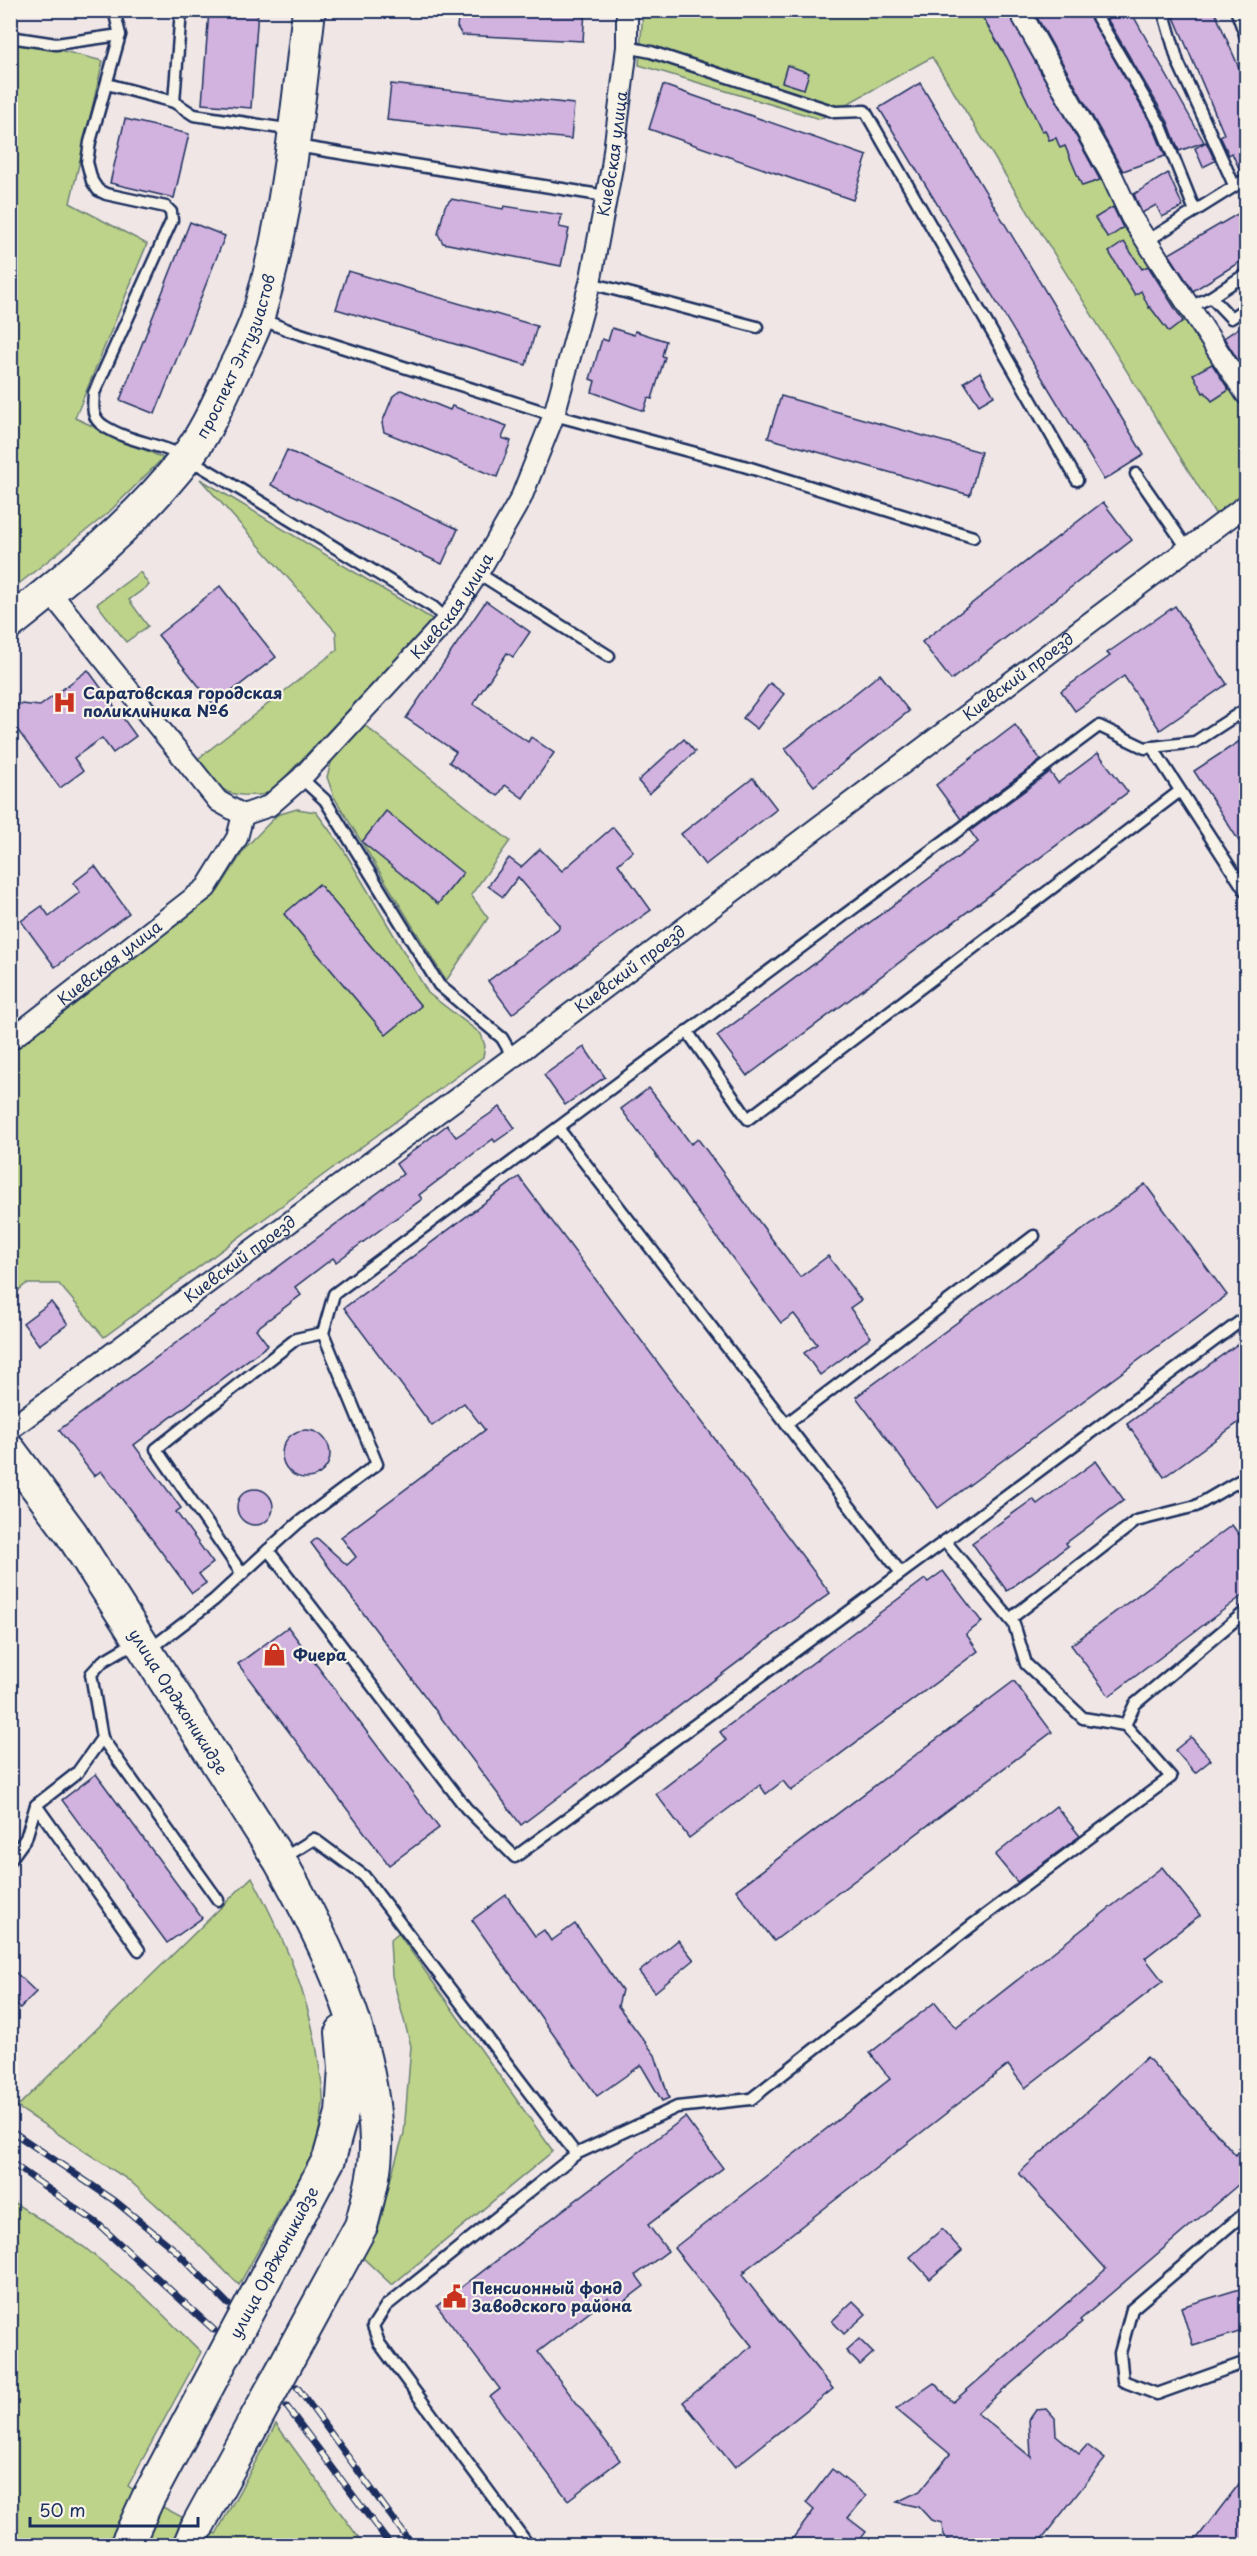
<svg xmlns="http://www.w3.org/2000/svg" width="1257" height="2556" viewBox="0 0 1257 2556" font-family="'Playpen Sans',sans-serif">
	<style>
		.green { fill: #bdd389; stroke: #6c8174; stroke-width: 1.5 }
		.building { fill: #d2b2de; stroke: #1b2f5e; stroke-width: 1.5 }
		.lines { fill: none; stroke-linecap: round; stroke-linejoin: round }
		.service-casing { stroke: #1b2f5e; stroke-width: 15 }
		.minor-casing { stroke: #1b2f5e; stroke-width: 24 }
		.primary-casing { stroke: #1b2f5e; stroke-width: 36 }
		.service { stroke: #f7f3e8; stroke-width: 10 }
		.minor { stroke: #f7f3e8; stroke-width: 20 }
		.primary { stroke: #f7f3e8; stroke-width: 32 }
		.rail-casing { stroke: #1b2f5e; stroke-width: 7 }
		.rail { stroke: #f7f3e8; stroke-width: 4.5; stroke-dasharray: 14; stroke-linecap: butt }
		.labels { text-anchor: middle; stroke-width: 4.5; stroke-linejoin: round; paint-order: stroke }
		.street-label { font-size: 16px; fill: #1b2f5e; stroke: #f7f3e8 }
		.poi-label { font-size: 16px; font-weight: bold; fill: #1b2f5e; stroke: #f7f3e8; text-anchor: start }
	</style>
	<rect width="100%" height="100%" fill="#f0e6e6"/>
	<filter id="ink" filterUnits="userSpaceOnUse"><feTurbulence type="fractalNoise" baseFrequency=".0167" numOctaves="2"/><feDisplacementMap in="SourceGraphic" scale="12" xChannelSelector="R" yChannelSelector="G"/><feConvolveMatrix kernelMatrix="1 2 1 2 8 2 1 2 1" color-interpolation-filters="sRGB"/></filter>
	<g filter="url(#ink)">
		<g class="green">
			<path d="M643 11H1010L1192 321 1246 408V493L1216 515 932 57 820 119 639 65Z"/>
			<path d="M11 38 103 61 70 203 147 244 75 418 163 458 107 514 11 590Z"/>
			<path d="M200 479 434 620 269 794C225 799 223 792 195 761L337 650 336 632Z"/>
			<path d="M140 572 149 585 129 600 148 626 126 642 97 604Z"/>
			<path d="M363 724 510 841 471 895 488 918 446 981 334 797 327 777 333 756Z"/>
			<path d="M297 809 316 812 342 847 428 993 481 1034 485 1046 483 1057 104 1337 59 1284H26L11 1297V1053L218 891 246 847 277 815Z"/>
			<path d="M252 1877C284 1938 312 2002 320 2071 321 2081 324 2093 323 2103 320 2134 312 2163 301 2192L293 2187 239 2285 186 2232 130 2181 17 2107Z"/>
			<path d="M398 1933 553 2151 392 2285 362 2257 374 2234 404 2133 411 2046 392 1976 390 1940Z"/>
			<path d="M10 2200 84 2247 144 2296 201 2352 128 2486 134 2490 118 2522 110 2545H11Z"/>
			<path d="M276 2424 364 2545 203 2546 209 2531 216 2534Z"/>
			<path d="M159 2505 182 2517 172 2545 140 2546Z"/>
		</g>
		<g class="building">
			<path d="M209 10H258L251 108 202 104Z"/>
			<path d="M459 10H585L583 41 462 35 457 27Z"/>
			<path d="M978 10H1007L1100 180 1082 186 1065 146 1060 148 1056 138 1049 140 1045 130 1042 131 1007 58Z"/>
			<path d="M1033 10H1086L1154 129 1165 156 1123 171Z"/>
			<path d="M1102 10H1130L1204 142 1179 151 1168 122Z"/>
			<path d="M1171 10H1214L1246 84V172L1241 173 1232 153 1229 155 1220 136 1224 134Z"/>
			<path d="M787 65 809 73 804 89 782 82Z"/>
			<path d="M920 83 1144 455 1104 480 879 108Z"/>
			<path d="M391 84 574 104 571 139 387 120Z"/>
			<path d="M663 85 867 156 853 200 649 129Z"/>
			<path d="M125 119 189 134 174 198 110 183Z"/>
			<path d="M1206 142 1215 161 1203 167 1195 148Z"/>
			<path d="M1168 173 1183 207 1162 217 1156 205 1142 213 1134 194Z"/>
			<path d="M451 199 503 209 504 206 562 215 559 227 569 229 561 266 443 243 438 234 445 206Z"/>
			<path d="M1113 207 1123 228 1108 238 1095 218Z"/>
			<path d="M1246 209V258L1193 291 1169 254Z"/>
			<path d="M190 222 225 236 155 414 120 400Z"/>
			<path d="M1124 242 1142 269 1148 266 1183 321 1169 332 1150 307 1149 308 1141 291 1135 295 1109 252Z"/>
			<path d="M348 271 537 326 526 365 336 309Z"/>
			<path d="M1246 323V373L1224 338Z"/>
			<path d="M612 328 634 335 635 331 666 341 662 356 665 357 652 399 648 398 644 411 592 392 595 381 590 379 602 339 608 341Z"/>
			<path d="M1212 364 1229 390 1212 401 1205 392 1203 393 1193 374Z"/>
			<path d="M980 372 994 396 979 405 964 382Z"/>
			<path d="M401 390 450 410 452 406 507 426 502 438 511 441 497 477 384 432 382 423 393 396Z"/>
			<path d="M781 396 981 452 970 495 768 438Z"/>
			<path d="M287 450 458 529 442 564 271 485Z"/>
			<path d="M1103 502 1132 540 951 680 922 642Z"/>
			<path d="M220 586 276 657 214 705 158 635Z"/>
			<path d="M486 601 530 632 513 657 507 653 473 704 528 742 531 737 554 753 523 798 505 785 498 796 449 762 456 752 406 718Z"/>
			<path d="M1175 606 1227 684 1160 730 1124 676 1075 711 1061 691 1110 656 1107 653Z"/>
			<path d="M88 670 136 736 113 753 102 738 74 758 83 771 60 788 11 721V713L15 706 21 704 40 706Z"/>
			<path d="M880 674 909 711 814 786 785 749Z"/>
			<path d="M770 683 784 694 757 729 743 718Z"/>
			<path d="M1015 725 1041 760 961 819 936 785Z"/>
			<path d="M1246 737V852L1194 771Z"/>
			<path d="M684 739 695 752 649 794 638 781Z"/>
			<path d="M1098 753 1128 792 747 1076 717 1036 978 842 970 831 1050 772 1058 783Z"/>
			<path d="M753 778 777 809 705 865 681 834Z"/>
			<path d="M386 811 463 873 438 904 362 842Z"/>
			<path d="M613 827 633 851 618 864 651 910 580 961 512 1014 488 981 559 928V925L518 877 503 897 488 886 509 858 521 867 540 849 562 871Z"/>
			<path d="M95 866 129 913 55 967 21 921 42 906 49 916 80 892 73 883Z"/>
			<path d="M319 884 421 1006 386 1035 284 914Z"/>
			<path d="M584 1047 605 1077 565 1105 544 1075Z"/>
			<path d="M649 1088 691 1144 698 1139 800 1277 828 1256 861 1300 850 1308 871 1337 820 1375 804 1353 817 1344 794 1314 781 1323 621 1109Z"/>
			<path d="M500 1107 515 1128 495 1142 493 1139 419 1195 422 1199 336 1262 333 1258 295 1287 301 1295 256 1329 268 1345 134 1445 181 1508 176 1512 213 1563 199 1574 206 1583 192 1593 101 1471 94 1476 59 1430 403 1174 396 1164 447 1125 456 1137Z"/>
			<path d="M519 1177 830 1593 521 1825 311 1543 317 1538 347 1565 356 1557 341 1537 485 1430 464 1403 432 1426 344 1308Z"/>
			<path d="M1145 1184 1227 1295 938 1508 856 1397Z"/>
			<path d="M51 1302 68 1324 39 1345 23 1323Z"/>
			<path d="M1246 1338V1417L1164 1477 1127 1424Z"/>
			<circle cx="306" cy="1454" r="24"/>
			<path d="M1096 1461 1124 1500 1066 1543 1068 1546 1007 1591 972 1543 1033 1499 1037 1504Z"/>
			<circle cx="255" cy="1507" r="18"/>
			<path d="M1232 1525 1246 1544V1593L1109 1696 1071 1645Z"/>
			<path d="M943 1571 982 1622 966 1634 978 1651 791 1791 783 1781 766 1794 760 1785 689 1838 656 1794 726 1740 720 1732 925 1579 928 1582Z"/>
			<path d="M288 1627 439 1828 389 1865 238 1664Z"/>
			<path d="M1014 1681 1052 1732 774 1941 736 1890Z"/>
			<path d="M1191 1737 1211 1760 1195 1773 1175 1750Z"/>
			<path d="M96 1774 202 1918 167 1943 62 1800Z"/>
			<path d="M1056 1806 1080 1836 1017 1882 995 1855Z"/>
			<path d="M1162 1867 1200 1915 1145 1958 1163 1981 1025 2088 1008 2065 744 2271 746 2272 742 2275 833 2389 735 2467 683 2402 752 2346 674 2248 890 2079 870 2053 935 2002 956 2028Z"/>
			<path d="M506 1895 535 1936 544 1930 551 1941 575 1924 622 1990 618 2006 655 2055 669 2098 662 2101 641 2065 597 2096 472 1920Z"/>
			<path d="M678 1940 694 1960 655 1992 639 1972Z"/>
			<path d="M10 1967 36 1992 20 2008 10 1999Z"/>
			<path d="M1147 2057 1236 2155 1246 2142V2178L1080 2320 1082 2322 977 2413 1031 2457 1029 2420 1036 2410 1047 2409 1055 2418 1056 2435 1079 2454 1087 2445 1105 2459 1036 2546H962L946 2539 943 2535 942 2523 931 2520 919 2507 897 2502 920 2491 950 2454 896 2409 934 2383 953 2402 1106 2269 1019 2173Z"/>
			<path d="M685 2117 723 2168 648 2225 668 2251 636 2275 644 2286 615 2308 608 2298 538 2352 620 2460 568 2500 490 2397 500 2389 437 2306Z"/>
			<path d="M942 2229 962 2251 930 2279 910 2257Z"/>
			<path d="M1246 2287V2330L1193 2346 1181 2307Z"/>
			<path d="M853 2301 866 2314 844 2334 832 2321Z"/>
			<path d="M859 2339 873 2353 860 2365 846 2351Z"/>
			<path d="M832 2469 866 2496 848 2518 866 2532 855 2546H787L814 2510 806 2503Z"/>
			<path d="M1246 2475V2546H1191Z"/>
		</g>
		<g class="lines">
			<defs>
				<g id="service">
					<path d="M114 10 120 35 90 142 87 162 92 181 98 190 106 194 166 207 171 212 172 220 94 393C93 406 91 418 104 426 130 443 164 444 189 459 271 507 351 558 433 607L447 620"/>
					<path d="M1093 10 1161 126 1195 211 1147 241"/>
					<path d="M1163 10 1178 62 1234 185"/>
					<path d="M1236 10 1246 37"/>
					<path d="M10 37 56 44 120 35"/>
					<path d="M627 47 651 52 835 112 865 111 1077 480"/>
					<path d="M107 84 174 102 194 115 293 130"/>
					<path d="M174 102 181 10"/>
					<path d="M296 146 606 196"/>
					<path d="M1195 211 1246 179"/>
					<path d="M590 283 757 327"/>
					<path d="M1211 297 1231 318 1246 308"/>
					<path d="M1190 307 1211 297 1246 274"/>
					<path d="M261 319 288 330 554 415 744 466 973 537"/>
					<path d="M1136 474 1187 548"/>
					<path d="M478 573 609 656"/>
					<path d="M1152 747 1246 892"/>
					<path d="M301 778 325 800 439 985 502 1038 513 1057"/>
					<path d="M687 1031 748 1119 1180 791"/>
					<path d="M558 1128 901 1573"/>
					<path d="M786 1424 1034 1236"/>
					<path d="M945 1541 1246 1317"/>
					<path d="M242 1574 156 1449 296 1339 323 1333"/>
					<path d="M1010 1619 1136 1521 1196 1506 1244 1478 1246 1473"/>
					<path d="M149 1650 214 1600 268 1550"/>
					<path d="M1125 1725 1135 1704 1246 1611"/>
					<path d="M102 1738 218 1900"/>
					<path d="M36 1805 139 1950"/>
					<path d="M282 1859 314 1839 364 1876 576 2154"/>
					<path d="M10 1860 26 1838 36 1805 77 1773 102 1738 91 1674 103 1661 137 1641"/>
					<path d="M1246 2212 1132 2309 1120 2353 1123 2381 1157 2394 1246 2362"/>
					<path d="M529 2546 379 2343 373 2326 386 2306 576 2154 677 2107 751 2099 975 1923 1171 1777 1125 1725 1083 1718 1026 1664 1014 1624 945 1541 515 1857 466 1808 268 1550 298 1523 377 1464 323 1333 334 1294 1099 726 1145 748 1195 742 1246 709"/>
				</g>
				<g id="minor">
					<path d="M1019 10 1113 178 1131 217 1246 394"/>
					<path d="M50 592 218 801 243 815"/>
					<path id="s1" d="M10 1040 206 888 237 838 243 815 269 806 301 778 447 620 478 573 521 498 554 415 590 283 612 167 627 47V10"/>
					<path id="s2" d="M10 1429 513 1057 1246 505"/>
				</g>
				<g id="primary">
					<path id="s3" d="M10 623C73 573 137 521 186 458 204 435 216 408 228 382 238 360 251 338 258 316 288 217 297 113 309 10"/>
					<path id="s4" d="M10 1451 71 1533 280 1861C328 1945 373 2042 376 2141 377 2170 368 2199 361 2226L198 2525 189 2546"/>
					<path id="s5" d="M126 2546 148 2498 329 2159 342 2113 345 2068 342 2032"/>
				</g>
			</defs>
			<use href="#service" class="service-casing"/>
			<use href="#minor" class="minor-casing"/>
			<use href="#primary" class="primary-casing"/>
			<use href="#service" class="service"/>
			<use href="#minor" class="minor"/>
			<use href="#primary" class="primary"/>
			<defs>
				<g id="rail">
					<path d="M10 2130 115 2201 175 2250 228 2304"/>
					<path d="M10 2162 97 2223 214 2330"/>
					<path d="M297 2387 413 2546"/>
					<path d="M287 2407 391 2546"/>
				</g>
			</defs>
			<use href="#rail" class="rail-casing"/>
			<use href="#rail" class="rail"/>
		</g>
	</g>
	<defs>
		<symbol id="hospital-bare" viewBox="-9 -9 18 18"><path d="M-5-5h3v3.5h4V-5h3V5h-3V1.5h-4V5h-3Z" fill="#c8321e" stroke="#f7f3e8" stroke-width="2.5" paint-order="stroke"/></symbol>
		<symbol id="shop-bare" viewBox="-9 -9 18 18"><path d="M-5-2.5h2.3a2.7 3.5 0 0 1 5.4 0H5L5.5 6h-11ZM-1.5-2.5h3a1.5 2.3 0 0 0-3 0Z" fill="#c8321e" stroke="#f7f3e8" stroke-width="2.5" paint-order="stroke"/></symbol>
		<symbol id="civic-bare" viewBox="-9 -9 18 18"><path d="M-.6-6.5H3V-4.5H.6V-3L4-1V1h2V6H-6V1h2V-1L-.6-3ZM-1.2 2.5V6h2.4V2.5Z" fill="#c8321e" stroke="#f7f3e8" stroke-width="2.5" paint-order="stroke"/></symbol>
	</defs>
	<g fill-rule="evenodd">
		<use href="#hospital-bare" x="48" y="686" width="33" height="33"/>
		<use href="#shop-bare" x="258" y="1638" width="33" height="33"/>
		<use href="#civic-bare" x="438" y="2280" width="33" height="33"/>
	</g>
	<g class="labels">
		<g class="street-label">
			<text dy="6" stroke="none"><textPath href="#s1" startOffset="1116">Киевская улица</textPath></text>
			<text dy="6" stroke="none"><textPath href="#s3" startOffset="356">проспект Энтузиастов</textPath></text>
			<text dy="6" stroke="none"><textPath href="#s1" startOffset="630">Киевская улица</textPath></text>
			<text dy="6" stroke="none"><textPath href="#s2" startOffset="1258">Киевский проезд</textPath></text>
			<text dy="6" stroke="none"><textPath href="#s1" startOffset="126">Киевская улица</textPath></text>
			<text dy="6" stroke="none"><textPath href="#s2" startOffset="772">Киевский проезд</textPath></text>
			<text dy="6" stroke="none"><textPath href="#s2" startOffset="286">Киевский проезд</textPath></text>
			<text dy="6" stroke="none"><textPath href="#s4" startOffset="302">улица Орджоникидзе</textPath></text>
			<text dy="6" stroke="none"><textPath href="#s5" startOffset="320">улица Орджоникидзе</textPath></text>
		</g>
		<g class="poi-label">
			<text x="83" y="699">Саратовская городская<tspan x="83" dy="18">поликлиника №6</tspan></text>
			<text x="293" y="1661">Фиера</text>
			<text x="472" y="2294">Пенсионный фонд<tspan x="472" dy="18">Заводского района</tspan></text>
		</g>
	</g>
	<rect width="1257" height="2556" fill="none" stroke="#f7f3e8" stroke-width="36"/>
	<rect x="18" y="18" width="1221" height="2520" fill="none" stroke="#1b2f5e" stroke-width="2" filter="url(#ink)"/>
	<path d="M30 2517v9h168v-9" fill="none" stroke="#1b2f5e" stroke-width="3"/>
	<text x="39" y="2517" font-size="18" fill="#1b2f5e" stroke="#f7f3e8" stroke-width="4.5" paint-order="stroke">50 m</text>
</svg>
